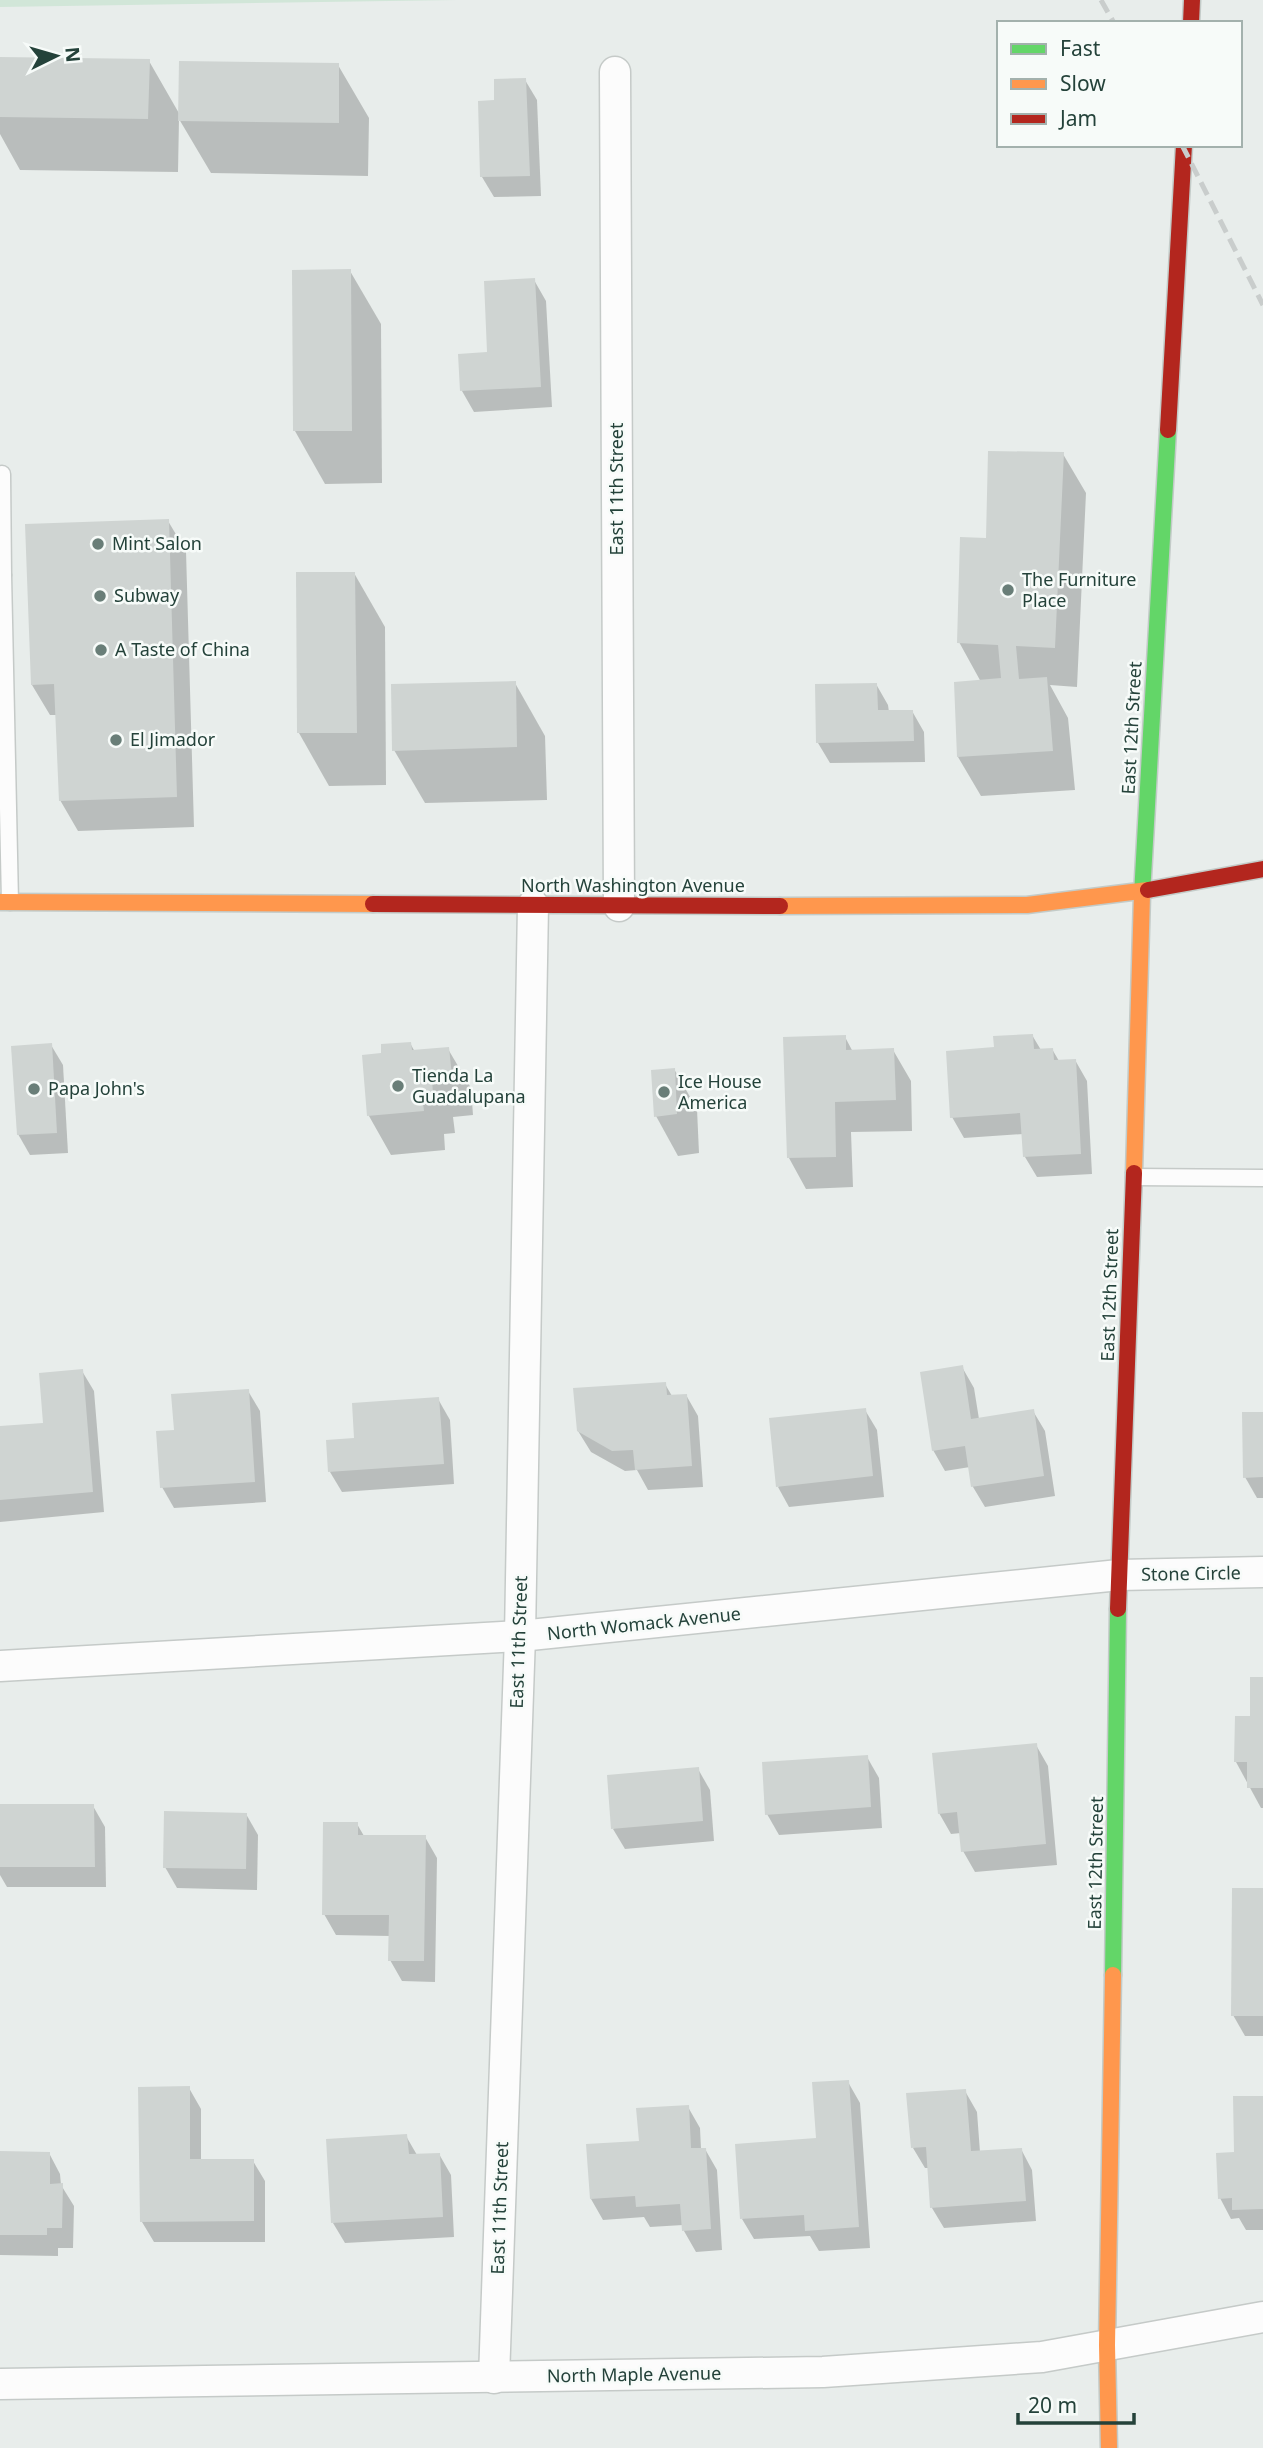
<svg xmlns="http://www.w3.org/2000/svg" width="1263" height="2448" viewBox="0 0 1263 2448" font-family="'Noto Sans',sans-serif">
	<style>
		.green { fill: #d1e6d8 }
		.shadow { fill: #0003 }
		.building { fill: #cfd4d2 }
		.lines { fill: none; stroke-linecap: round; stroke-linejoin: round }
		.lane-casing { stroke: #c5cac8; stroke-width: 19 }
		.street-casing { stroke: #c5cac8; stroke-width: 33 }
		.fast-casing { stroke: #c3cbc8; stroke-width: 19 }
		.slow-casing { stroke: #c3cbc8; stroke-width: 19 }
		.jam-casing { stroke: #c3cbc8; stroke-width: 19 }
		.lane { stroke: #fcfcfc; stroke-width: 16 }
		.street { stroke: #fcfcfc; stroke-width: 30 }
		.fast { stroke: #63d668; stroke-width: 16 }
		.slow { stroke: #ff974d; stroke-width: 16 }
		.jam { stroke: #b3261e; stroke-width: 16 }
		.rail { stroke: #c9cdcc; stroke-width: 5; stroke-dasharray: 14 7; stroke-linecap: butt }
		.poi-dot { fill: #697e78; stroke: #f7fbf9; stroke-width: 2.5 }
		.labels { text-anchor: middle; stroke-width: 5; stroke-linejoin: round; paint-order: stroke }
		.street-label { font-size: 18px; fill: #24423a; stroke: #f7fbf9 }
		.poi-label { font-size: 18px; fill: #24423a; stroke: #f7fbf9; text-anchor: start }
	</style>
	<rect width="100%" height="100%" fill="#e8edeb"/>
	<path class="green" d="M0 0H457L0 7Z"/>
	<g class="shadow">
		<path d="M0 59 149 61 180 115 338 65 369 118 368 176 211 173 179 119 178 172 20 170 0 134Z"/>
		<path d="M525 80 537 100 541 196 494 197 482 177 496 102Z"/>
		<path d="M350 271 381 324 382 483 325 484 295 431Z"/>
		<path d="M534 280 546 301 552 407 474 412 462 391 460 355 489 354Z"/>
		<path d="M1063 454 1086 493 1077 687 1050 685 1068 718 1075 790 981 796 958 757 981 682 959 642 987 540Z"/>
		<path d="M168 521 186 551 194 827 78 831 60 800 57 715H50L32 685Z"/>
		<path d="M354 573 385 627 386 785 329 786 299 733Z"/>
		<path d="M515 683 545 736 547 800 425 803 394 750Z"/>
		<path d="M876 684 888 705 889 712 912 711 924 732 925 762 830 763 818 743Z"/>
		<path d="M1032 1035 1041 1050 1052 1049 1059 1061 1075 1060 1087 1081 1092 1174 1037 1177 1025 1157 1023 1134 964 1138 952 1117 996 1049Z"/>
		<path d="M845 1037 853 1052 893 1050 911 1081 912 1131 851 1132 853 1187 806 1189 789 1158 785 1039Z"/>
		<path d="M410 1043 415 1052 448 1049 471 1088 473 1115 453 1117 455 1133 444 1134 445 1150 391 1155 369 1116 363 1056 383 1055Z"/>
		<path d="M51 1045 63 1065 68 1153 30 1155 18 1134Z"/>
		<path d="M674 1069 697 1109 699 1153 678 1156 656 1116Z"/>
		<path d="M962 1367 974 1388 979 1419 1033 1411 1045 1431 1055 1496 985 1507 973 1487 970 1467 945 1471 933 1450Z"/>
		<path d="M82 1371 94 1391 104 1512 0 1522V1446L45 1424Z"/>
		<path d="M665 1384 672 1396 686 1395 698 1416 703 1487 648 1490 637 1470 625 1471 591 1452 578 1431Z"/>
		<path d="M248 1391 260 1411 266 1502 174 1508 162 1487Z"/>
		<path d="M438 1399 450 1420 454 1484 342 1492 330 1472 356 1440Z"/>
		<path d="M865 1410 877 1430 884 1497 789 1507 778 1487Z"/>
		<path d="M1263 1414V1498H1257L1245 1477Z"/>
		<path d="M1263 1679V1808H1261L1236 1762Z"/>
		<path d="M1036 1745 1048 1766 1057 1865 975 1872 963 1851 961 1833 951 1834 939 1813Z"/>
		<path d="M867 1757 879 1778 882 1828 779 1835 767 1814Z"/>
		<path d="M698 1769 710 1790 714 1841 625 1849 613 1829Z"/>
		<path d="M0 1806H93L105 1827 106 1887H7L0 1875Z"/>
		<path d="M246 1814 258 1835 257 1890 177 1888 165 1867Z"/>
		<path d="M357 1824 364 1836 425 1837 437 1858 435 1982 402 1981 390 1960V1936L336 1935 324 1914Z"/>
		<path d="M1263 1890V2036H1245L1233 2015Z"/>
		<path d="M848 2082 860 2103 870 2248 819 2251 810 2236 754 2239 742 2219 818 2139Z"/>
		<path d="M189 2088 201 2109V2161H253L265 2181V2242H154L142 2222Z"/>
		<path d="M965 2091 977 2112 980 2152 1021 2149 1032 2170 1036 2221 944 2228 932 2208 929 2168H925L913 2148Z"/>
		<path d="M1263 2097V2230H1246L1239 2218 1231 2219 1220 2198 1236 2154Z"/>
		<path d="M688 2107 700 2128 701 2149H705L717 2170 722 2250 696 2252 684 2231 683 2225 650 2227 644 2217 603 2220 591 2199 641 2143Z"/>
		<path d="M406 2136 417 2155 439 2154 451 2175 454 2237 345 2243 333 2223Z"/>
		<path d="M0 2153H49L60 2174 61 2185 74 2206 73 2248H58V2256L0 2255Z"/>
	</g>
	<g class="building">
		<path d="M0 57 150 59 148 119 0 117Z"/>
		<path d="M179 61 339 63V123L178 121Z"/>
		<path d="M526 78 530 176 480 177 478 101 494 100V79Z"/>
		<path d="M351 269 352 431H293L292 270Z"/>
		<path d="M535 278 541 387 460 391 458 354 487 352 484 281Z"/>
		<path d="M988 451 1064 452 1055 648 1016 646 1019 679 1047 677 1053 751 957 757 954 682 1001 678 998 645 957 643 960 537 986 538Z"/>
		<path d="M169 519 177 797 59 801 54 684 31 685 25 524Z"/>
		<path d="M296 572H355L357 733H297Z"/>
		<path d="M516 681 517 747 392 751 391 684Z"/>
		<path d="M877 683 878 710H913L914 741 816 743 815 684Z"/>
		<path d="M1033 1034 1034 1049 1053 1048 1054 1060 1076 1059 1081 1154 1023 1157 1020 1113 950 1118 946 1051 994 1047 993 1036Z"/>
		<path d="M846 1035V1050L894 1048 896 1100 835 1102 836 1157 787 1158 783 1037Z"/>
		<path d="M411 1042 412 1050 449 1047 452 1076 432 1078 433 1094 422 1095 424 1111 367 1116 362 1055 381 1053V1044Z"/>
		<path d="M52 1043 57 1133 17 1135 11 1046Z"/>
		<path d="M675 1068 677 1114 654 1117 651 1070Z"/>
		<path d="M963 1365 971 1419 1034 1409 1044 1476 971 1487 965 1446 932 1451 920 1372Z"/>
		<path d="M83 1369 93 1492 0 1500V1426L43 1423 39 1373Z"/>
		<path d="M666 1382 667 1395 687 1394 692 1466 635 1470 633 1450 612 1451 577 1431 573 1388Z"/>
		<path d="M249 1389 255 1482 160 1488 156 1431 174 1430 171 1394Z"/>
		<path d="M439 1397 444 1464 328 1472 326 1440 354 1438 352 1403Z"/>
		<path d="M866 1408 873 1476 776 1487 769 1418Z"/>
		<path d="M1242 1412H1263V1477L1243 1478Z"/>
		<path d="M1250 1677H1263V1788H1247V1762H1234L1235 1716H1250Z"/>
		<path d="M1037 1743 1046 1844 961 1852 957 1812 938 1814 932 1753Z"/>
		<path d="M868 1755 871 1807 765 1815 762 1762Z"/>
		<path d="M699 1767 703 1821 611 1829 607 1775Z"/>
		<path d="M0 1804H94L95 1867H0Z"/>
		<path d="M164 1811 247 1813 246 1869 163 1868Z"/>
		<path d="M323 1822H358V1835H426L424 1961H388L389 1915H322Z"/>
		<path d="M1232 1888H1263V2016H1231Z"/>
		<path d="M849 2080 859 2227 805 2231 804 2215 740 2219 735 2144 816 2138 812 2082Z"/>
		<path d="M190 2086V2159H254V2221L140 2222 138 2087Z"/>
		<path d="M966 2089 971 2151 1022 2148 1026 2201 930 2208 926 2147 911 2148 906 2093Z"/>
		<path d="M1233 2096H1263V2209L1232 2210V2198L1218 2199 1216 2153 1234 2152Z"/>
		<path d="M689 2105 691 2148H706L711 2229 682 2231 680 2204 636 2207 635 2196 590 2199 586 2144 639 2141 636 2108Z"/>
		<path d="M407 2134 409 2154 440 2153 443 2217 331 2223 326 2139Z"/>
		<path d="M0 2151 50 2152V2184L63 2183 62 2228H47V2235H0Z"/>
	</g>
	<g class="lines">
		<defs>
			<g id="lane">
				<path d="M2 474 3 575"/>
				<path d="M0 575H3L10 902"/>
				<path d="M1134 1177 1263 1178"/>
			</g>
			<g id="street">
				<path d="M615 72 619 906"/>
				<path d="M0 1666 520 1636 1119 1575 1263 1572"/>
				<path d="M494 2378 520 1636 533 905"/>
				<path d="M0 2384 823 2372 1042 2357 1263 2317"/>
			</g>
			<g id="fast">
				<path d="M1142 895 1168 430"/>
				<path d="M1113 1975 1118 1609"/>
			</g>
			<g id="slow">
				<path d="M0 902 373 904"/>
				<path d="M780 906 1027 905 1148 890"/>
				<path d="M1134 1173 1142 895"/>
				<path d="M1109 2448 1107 2345 1113 1975"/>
			</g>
			<g id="jam">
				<path d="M1191 23 1192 0"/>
				<path d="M1168 430 1184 145"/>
				<path d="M1148 890 1263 869"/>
				<path d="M373 904 780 906"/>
				<path d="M1118 1609 1134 1173"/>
			</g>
		</defs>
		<use href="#lane" class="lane-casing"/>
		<use href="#street" class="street-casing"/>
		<use href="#fast" class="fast-casing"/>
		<use href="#slow" class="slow-casing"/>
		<use href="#jam" class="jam-casing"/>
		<use href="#lane" class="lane"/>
		<use href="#street" class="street"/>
		<use href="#fast" class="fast"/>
		<use href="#slow" class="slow"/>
		<use href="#jam" class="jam"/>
		<g class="rail">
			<path d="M1101 0 1114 23"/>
			<path d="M1182 145 1263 305"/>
		</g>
	</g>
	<g class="poi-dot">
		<circle cx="98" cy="544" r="7"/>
		<circle cx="1008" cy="590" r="7"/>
		<circle cx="100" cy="596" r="7"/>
		<circle cx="101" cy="650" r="7"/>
		<circle cx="116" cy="740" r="7"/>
		<circle cx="398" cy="1086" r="7"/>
		<circle cx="34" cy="1089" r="7"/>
		<circle cx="664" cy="1092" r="7"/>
	</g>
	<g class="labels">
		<g class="street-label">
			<text transform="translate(617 489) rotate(-90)" y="6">East 11th Street</text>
			<text transform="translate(1132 728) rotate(-87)" y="6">East 12th Street</text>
			<text x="633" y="892">North Washington Avenue</text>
			<text transform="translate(1110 1295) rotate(-88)" y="6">East 12th Street</text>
			<text transform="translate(1191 1574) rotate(-1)" y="6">Stone Circle</text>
			<text transform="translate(644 1624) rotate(-6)" y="6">North Womack Avenue</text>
			<text transform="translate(519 1642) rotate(-88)" y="6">East 11th Street</text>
			<text transform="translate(1096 1863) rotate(-89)" y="6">East 12th Street</text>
			<text transform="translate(500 2208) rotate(-88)" y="6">East 11th Street</text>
			<text transform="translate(634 2375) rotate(-1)" y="6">North Maple Avenue</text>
		</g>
		<g class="poi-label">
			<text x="112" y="550">Mint Salon</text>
			<text x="1022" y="586">The Furniture<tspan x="1022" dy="21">Place</tspan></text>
			<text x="114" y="602">Subway</text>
			<text x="115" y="656">A Taste of China</text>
			<text x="130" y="746">El Jimador</text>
			<text x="412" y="1082">Tienda La<tspan x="412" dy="21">Guadalupana</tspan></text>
			<text x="678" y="1088">Ice House<tspan x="678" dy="21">America</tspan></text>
			<text x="48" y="1095">Papa John's</text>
		</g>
	</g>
	<rect x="997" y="21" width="245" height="126" fill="#f7fbf9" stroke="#a3b1ad" stroke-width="2"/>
	<rect x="1011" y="44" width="35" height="10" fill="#63d668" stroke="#a3b1ad" stroke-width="2"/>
	<text x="1060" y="56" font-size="21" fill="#24423a">Fast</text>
	<rect x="1011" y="79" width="35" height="10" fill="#ff974d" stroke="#a3b1ad" stroke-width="2"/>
	<text x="1060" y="91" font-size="21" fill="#24423a">Slow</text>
	<rect x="1011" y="114" width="35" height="10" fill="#b3261e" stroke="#a3b1ad" stroke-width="2"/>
	<text x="1060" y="126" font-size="21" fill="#24423a">Jam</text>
	<g transform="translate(56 56) rotate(85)" stroke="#f7fbf9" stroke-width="5" paint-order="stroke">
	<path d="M0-5L12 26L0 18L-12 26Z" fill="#24423a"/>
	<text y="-10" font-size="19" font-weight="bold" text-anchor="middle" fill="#24423a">N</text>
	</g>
	<path d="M1018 2413v10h116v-10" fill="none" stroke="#24423a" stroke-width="3.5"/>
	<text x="1028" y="2413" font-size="21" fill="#24423a" stroke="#f7fbf9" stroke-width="5" paint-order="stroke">20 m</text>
</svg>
